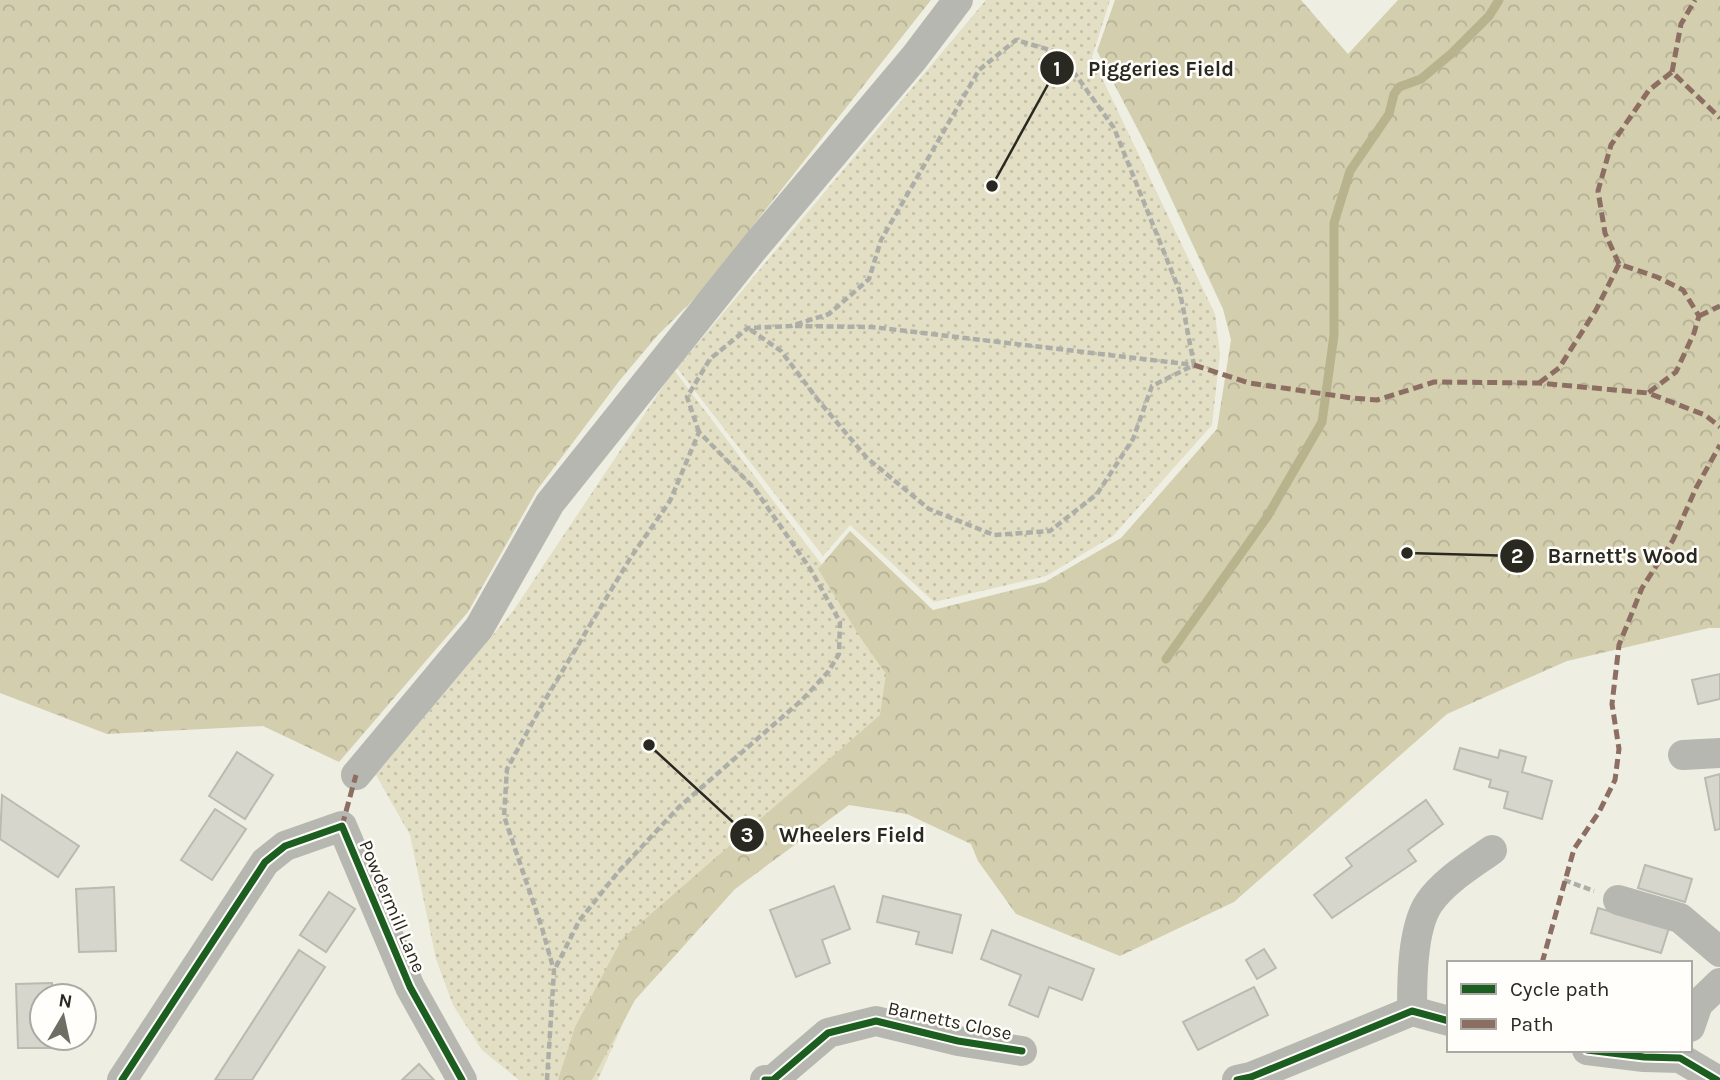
<svg xmlns="http://www.w3.org/2000/svg" width="1720" height="1080" viewBox="0 0 1720 1080" font-family="Karla,sans-serif">
	<style>
		.grass { fill: url(#grass-dots) }
		.forest { fill: url(#forest-crowns) }
		.lines { fill: none; stroke-linecap: round; stroke-linejoin: round }
		.stream { stroke: #b8b28d; stroke-width: 9 }
		.building { fill: #d7d6cd; stroke: #bbbab1; stroke-width: 2 }
		.path { stroke: #aeaea9; stroke-width: 4.5; stroke-dasharray: 7 3.5; stroke-linecap: butt }
		.minor { stroke: #b7b7b2; stroke-width: 30 }
		.quiet { stroke: #8d6e63; stroke-width: 5; stroke-dasharray: 10 5; stroke-linecap: butt }
		.cycleway-casing { stroke: #fffefa; stroke-width: 11 }
		.cycleway { stroke: #1b5e20; stroke-width: 7 }
		.labels { text-anchor: middle; stroke-width: 5; stroke-linejoin: round; paint-order: stroke }
		.street-label { font-size: 19px; fill: #2a2921; stroke: #fffefa }
		.leader { fill: none; stroke: #2a2921; stroke-width: 2.5 }
		.callout-dot { fill: #2a2921; stroke: #fffefa; stroke-width: 2.5 }
		.mark-label { font-size: 21px; text-anchor: middle; font-weight: bold; fill: #fff }
		.callout-label { font-size: 21px; text-anchor: middle; font-weight: bold; fill: #2a2921; stroke: #fffefa; stroke-width: 5; stroke-linejoin: round; paint-order: stroke }
	</style>
	<defs>
		<pattern id="grass-dots" width="8" height="8" patternUnits="userSpaceOnUse" patternTransform="scale(1.75)"><rect width="8" height="8" fill="#e3dfc4"/><path d="M2 2h.1M6 6h.1" fill="none" stroke="#c3bfa8" stroke-width="1.8" stroke-linecap="round"/></pattern>
		<pattern id="forest-crowns" width="20" height="18" patternUnits="userSpaceOnUse" patternTransform="scale(1.75)"><rect width="20" height="18" fill="#d3ceae"/><path d="M2 6a3 3 0 1 1 6 0M12 15a3 3 0 1 1 6 0" fill="none" stroke="#b5b195"/></pattern>
	</defs>
	<rect width="100%" height="100%" fill="#efeee2"/>
	<g class="grass">
		<path d="M986 0H1110L1092 57 1215 314 1220 354 1212 425 1113 536 1046 576 934 602 850 525 823 556 677 368Z"/>
		<path d="M674 370 936 715 666 927 598 1080H519L482 1050 453 1005 436 959 410 835 376 775 513 611Z"/>
	</g>
	<g class="forest">
		<path d="M0 0H931L700 293 657 336 620 380 537 490 468 612 339 762 263 726 107 734 0 693Z"/>
		<path d="M1115 0H1301L1348 54 1398 0H1720V628H1709L1567 661 1447 714 1234 902 1120 956 1016 914 978 861 971 844 907 814 849 805 735 889 635 1000 592 1080H558L575 1027 622 939 880 715 886 674 860 637 818 569 850 531 933 610 1045 582 1121 538 1217 429 1231 340 1223 309 1147 147 1097 51Z"/>
	</g>
	<g class="lines">
		<path class="stream" d="M1166 659 1267 517 1322 422 1334 335V223L1350 171 1389 114 1394 94 1399 87 1421 79 1451 54 1489 16 1499 0"/>
	</g>
	<g class="building">
		<path d="M1720 674V699L1698 704 1692 680Z"/>
		<path d="M1460 748 1498 758 1500 750 1526 757 1522 772 1552 781 1542 819 1504 808 1508 792 1489 787 1491 780 1454 769Z"/>
		<path d="M237 752 273 775 245 819 209 796Z"/>
		<path d="M1720 774V829L1715 830 1705 778Z"/>
		<path d="M2 795 79 846 58 877 0 839Z"/>
		<path d="M1426 800 1443 824 1408 850 1416 861 1332 918 1314 895 1352 866 1346 858Z"/>
		<path d="M215 809 246 829 212 880 181 860Z"/>
		<path d="M1645 865 1692 879 1685 902 1638 888Z"/>
		<path d="M834 886 850 929 822 940 830 963 796 977 770 910Z"/>
		<path d="M114 887 116 951 79 952 76 889Z"/>
		<path d="M329 892 355 909 326 952 300 935Z"/>
		<path d="M883 896 961 915 952 953 916 944 919 932 877 922Z"/>
		<path d="M1598 908 1669 928 1661 953 1591 933Z"/>
		<path d="M992 930 1094 969 1082 1000 1049 987 1038 1017 1009 1005 1021 975 981 959Z"/>
		<path d="M1264 949 1276 968 1257 979 1246 960Z"/>
		<path d="M299 950 325 967 252 1080H215Z"/>
		<path d="M52 983V996H42V1038H54V1048H18L16 984Z"/>
		<path d="M1254 987 1268 1015 1198 1050 1183 1022Z"/>
		<path d="M419 1064 434 1080H402Z"/>
	</g>
	<g class="lines">
		<g class="path">
			<path d="M795 326 872 327 1194 365"/>
			<path d="M699 432 687 397 710 359 748 328 791 326 829 314 869 279 881 240 979 70 1016 40 1060 53 1114 128 1180 292 1194 365 1152 386 1133 439 1097 494 1050 531 994 535 929 509 867 458 818 400 781 351 748 328"/>
			<path d="M1564 880 1594 891"/>
			<path d="M547 1080 554 971 542 928 504 816 507 769 542 705 631 557 670 501 699 432 754 488 811 570 840 622 839 654 828 672 802 700 679 807 619 871 579 921 554 971"/>
		</g>
		<g class="minor">
			<path d="M1683 755 1720 753"/>
			<path d="M356 775 479 628 550 503 754 248 914 58 958 0"/>
			<path d="M1618 900 1680 918 1720 952"/>
			<path d="M1412 1011C1412 981 1412 928 1429 903 1444 881 1471 865 1492 850"/>
			<path d="M1690 1027 1698 1004 1720 983"/>
			<path d="M1587 1050 1644 1057 1680 1058 1717 1080"/>
			<path d="M122 1080 265 862 285 846 342 826 410 987 462 1080"/>
			<path d="M765 1080H773L828 1033 876 1021 958 1041 1022 1051"/>
			<path d="M1237 1080 1251 1077 1412 1011 1449 1021"/>
		</g>
		<g class="quiet">
			<path d="M1672 72 1681 24 1695 0"/>
			<path d="M1619 264 1605 233 1598 191 1611 145 1649 90 1672 72 1720 118"/>
			<path d="M1699 316 1720 306"/>
			<path d="M1194 365 1249 383 1352 398 1377 400 1434 382 1539 383 1648 393 1705 415 1720 427"/>
			<path d="M1539 383 1559 368 1596 310 1619 264 1657 277 1683 290 1699 316 1694 333 1676 372 1648 393"/>
			<path d="M342 826 356 775"/>
			<path d="M1542 963 1574 849 1599 812 1615 780 1619 749 1612 704 1619 645 1642 588 1673 540 1696 488 1720 445"/>
		</g>
		<defs>
			<g id="cycleway">
				<path d="M1587 1050 1644 1057 1680 1058 1717 1080"/>
				<path d="M122 1080 265 862 285 846 342 826 410 987 462 1080"/>
				<path d="M765 1080H773L828 1033 876 1021 958 1041 1022 1051"/>
				<path d="M1237 1080 1251 1077 1412 1011 1449 1021"/>
			</g>
		</defs>
		<use href="#cycleway" class="cycleway-casing"/>
		<use href="#cycleway" class="cycleway"/>
	</g>
	<g class="labels">
		<g class="street-label">
			<text transform="translate(393 906) rotate(67)" y="7">Powdermill Lane</text>
			<text transform="translate(950 1020) rotate(12)" y="7">Barnetts Close</text>
		</g>
	</g>
	<path class="leader" d="M992 186L1057 68M1407 553L1517 556M649 745L747 835"/>
	<g class="callout-dot">
		<circle cx="992" cy="186" r="7"/>
		<circle cx="1407" cy="553" r="7"/>
		<circle cx="649" cy="745" r="7"/>
		<circle cx="1057" cy="68" r="18"/>
		<circle cx="1517" cy="556" r="18"/>
		<circle cx="747" cy="835" r="18"/>
	</g>
	<g class="mark-label">
		<text x="1057" y="76">1</text>
		<text x="1517" y="563">2</text>
		<text x="747" y="842">3</text>
	</g>
	<g class="callout-label">
		<text x="1161" y="76">Piggeries Field</text>
		<text x="1623" y="563">Barnett's Wood</text>
		<text x="852" y="842">Wheelers Field</text>
	</g>
	<rect x="1447" y="961" width="245" height="91" fill="#fffefa" stroke="#aaa9a3" stroke-width="2"/>
	<rect x="1461" y="984" width="35" height="10" fill="#1b5e20" stroke="#aaa9a3" stroke-width="2"/>
	<text x="1510" y="996" font-size="21" fill="#2a2921">Cycle path</text>
	<rect x="1461" y="1019" width="35" height="10" fill="#8d6e63" stroke="#aaa9a3" stroke-width="2"/>
	<text x="1510" y="1031" font-size="21" fill="#2a2921">Path</text>
	<g transform="translate(63 1017) rotate(9)"><circle r="33" fill="#fffefa" stroke="#aaa9a3" stroke-width="2"/>
	<path d="M0-5L12 26L0 18L-12 26Z" fill="#6f6e65"/>
	<text y="-10" font-size="19" font-weight="bold" text-anchor="middle" fill="#2a2921">N</text>
	</g>
</svg>
